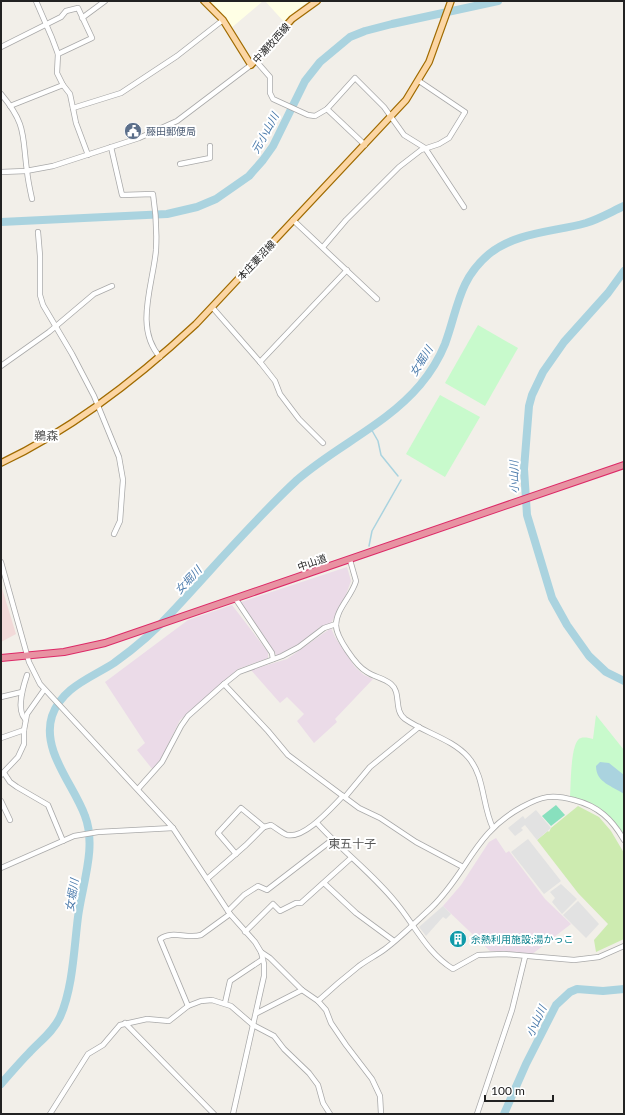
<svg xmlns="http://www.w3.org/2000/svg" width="625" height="1115" viewBox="0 0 625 1115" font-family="Lato,'Noto Sans JP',sans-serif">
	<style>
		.commercial { fill: #f2dad9 }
		.industrial { fill: #ebdbe8 }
		.education { fill: #ffffe5 }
		.grass { fill: #cdebb0 }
		.park { fill: #c8facc }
		.pitch { fill: #88e0be }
		.parking { fill: #e2e2e2 }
		.water { fill: #aad3df }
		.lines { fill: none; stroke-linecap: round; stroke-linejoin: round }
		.stream { stroke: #aad3df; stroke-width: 1.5 }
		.river { stroke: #aad3df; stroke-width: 8 }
		.minor-casing { stroke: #a9a9a9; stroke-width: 6 }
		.major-casing { stroke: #a06b00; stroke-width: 8 }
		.highway-casing { stroke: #dc2a67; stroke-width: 8 }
		.minor { stroke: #fff; stroke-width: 4.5 }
		.major { stroke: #fcd6a4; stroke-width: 5.5 }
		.highway { stroke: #e892a2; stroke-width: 6 }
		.labels { text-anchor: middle; stroke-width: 4; stroke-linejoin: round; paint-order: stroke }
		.street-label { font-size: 10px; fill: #222; stroke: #fff }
		.service-label { font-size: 10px; fill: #4e5e75; stroke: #fff; text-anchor: start }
		.culture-label { font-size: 10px; fill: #0d838f; stroke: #fff; text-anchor: start }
		.water-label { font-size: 11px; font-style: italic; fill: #4a7aab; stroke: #fff }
		.quarter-label { font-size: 12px; fill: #555; stroke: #fff }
	</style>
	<rect width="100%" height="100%" fill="#f2efe9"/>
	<path class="commercial" d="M1 585 16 634 1 642Z"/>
	<g class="industrial">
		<path d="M347 567 351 581 344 600 331 623 320 627 304 641 277 656 241 602Z"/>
		<path d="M232 605 268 652V658L238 669 180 720 158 765 153 770 137 750 145 743 105 682 188 620Z"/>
		<path d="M331 628 335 637 355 667 364 675 373 679 335 719 337 722 314 743 297 721 304 714 287 697 280 703 251 670 287 659Z"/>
		<path d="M496 838 506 853 509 851 545 899 571 924 531 955 490 951 443 906 461 885 489 842Z"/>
	</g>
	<g class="education">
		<path d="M209 1H263L230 29 224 17Z"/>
		<path d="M265 1H309L298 9 285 23Z"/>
	</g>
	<path class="grass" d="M578 806 599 817 611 831 624 853V939L596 952 594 940 608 924 578 893 537 840 548 831 549 832 551 828Z"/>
	<g class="park">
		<path d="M478 325 518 348 485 406 445 383Z"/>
		<path d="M440 395 480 417 445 477 406 454Z"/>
		<path d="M596 715 624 750V836C615 821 604 808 588 802 582 800 576 799 570 796 571 787 570 740 581 738 584 737 590 738 593 739Z"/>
	</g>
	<path class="pitch" d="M556 805 565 815 551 826 542 816Z"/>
	<g class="parking">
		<path d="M536 810 551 828 537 840 525 825 521 828 523 830 515 836 508 828 523 816 525 819Z"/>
		<path d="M528 839 561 881 544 894 511 852Z"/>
		<path d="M561 884 577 899 562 914 552 902 555 898 550 892Z"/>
		<path d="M578 901 599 924 586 938 563 915Z"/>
		<path d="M443 906 451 914 446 919 443 917 426 936 419 927Z"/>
	</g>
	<path class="water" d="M600 762 609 763 624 775V794C613 786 596 783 596 766Z"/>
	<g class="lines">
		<g class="stream">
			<path d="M370 427 378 441 381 455 398 476"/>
			<path d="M369 546 372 531 401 480"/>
		</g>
		<g class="river">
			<path d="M1 222 167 214 197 207 216 199 249 176 263 160 273 146 305 81 320 62 350 37 365 31 392 24 498 1"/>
			<path d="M624 271 608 293 564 342 543 372 532 395 529 406 524 469 527 515 552 598 567 625 589 656 606 672 624 681"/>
			<path d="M1 1084C10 1074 19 1063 29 1053 40 1041 53 1032 60 1017 73 988 74 948 78 917 82 885 97 847 85 816 74 785 41 751 52 716 62 687 91 678 114 663 135 648 156 630 173 611 214 567 253 521 297 480 336 446 386 425 420 385 430 373 439 359 445 344 458 309 458 280 489 254 516 232 554 232 586 223 599 219 611 212 624 206"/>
			<path d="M504 1114 526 1064 556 1005 570 992 577 989 603 991 624 989"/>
		</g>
		<defs>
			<g id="minor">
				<path d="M36 1 52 38 58 54 57 73 63 85 70 94 76 123 88 155"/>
				<path d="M82 18 105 1"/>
				<path d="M1 47 61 17 66 11 78 8 92 38 58 54"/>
				<path d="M256 61 270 77V93L273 99 308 115 315 116 327 109 355 78 384 107 404 135 425 148 464 207"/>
				<path d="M1 94C27 125 22 135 27 171 28 181 30 190 32 199"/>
				<path d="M10 106 63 85"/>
				<path d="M73 108 121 93 177 56 223 20"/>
				<path d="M327 109 365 145"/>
				<path d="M111 147 122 195 153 194C156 213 157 231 156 250 153 285 134 328 160 357"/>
				<path d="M180 164 210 158V146"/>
				<path d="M1 172 26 171 53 166 139 138 177 121 251 65"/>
				<path d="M293 220 377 299"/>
				<path d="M38 232 40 256V295L43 305 72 354 94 396 119 457 123 480 122 493 120 521 114 534"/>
				<path d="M323 247 346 220 399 167 421 150 439 144 449 138 465 112 419 81"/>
				<path d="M212 307 260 362 275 381 280 394 299 419 323 443"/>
				<path d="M260 362 347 270"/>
				<path d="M1 366 49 332 94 294 112 286"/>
				<path d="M350 560 356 581C352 596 336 609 336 625 336 637 356 666 367 672 374 677 384 678 391 684 402 693 393 710 405 719 425 733 452 739 468 757 485 776 482 806 493 828"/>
				<path d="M1 562 29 662 40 684 173 828 230 914 255 942 261 952 264 964V976L233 1114"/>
				<path d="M235 598 272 653 273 659"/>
				<path d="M224 684 268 731 288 755 359 808 380 818 416 842 463 867"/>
				<path d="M1 697 22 692"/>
				<path d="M25 719C16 709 23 687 27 675"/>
				<path d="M1 738 24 730"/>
				<path d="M4 773 10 782 17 787 48 805 63 841"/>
				<path d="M1 775 18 757 24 744V730L27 714 44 690"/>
				<path d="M138 789 162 762 181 726 188 716 224 684 239 672 282 656 299 647 324 628 336 624"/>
				<path d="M345 797 370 767 419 727"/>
				<path d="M1 801 10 820"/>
				<path d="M317 823C343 852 378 878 401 909 417 930 429 954 453 969L478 955 504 954 574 960 599 957 624 946"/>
				<path d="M236 854 218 833 241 808 264 827"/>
				<path d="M1 868 74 836 98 832 173 828"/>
				<path d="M207 879 246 845 264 827 271 825C276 828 282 833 287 835 305 839 331 808 343 796"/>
				<path d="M324 883 356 913 394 941"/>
				<path d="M228 911 244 895 258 886 267 890 332 840"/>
				<path d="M245 932 273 904 280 911 296 903H301L351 858"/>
				<path d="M261 952 270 958 302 990 318 1001 326 1010 331 1023 346 1045 372 1079 380 1096 381 1114"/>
				<path d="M318 1001C331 989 345 977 359 966 367 960 377 955 385 949 401 937 417 921 432 907 468 872 474 833 522 807 542 796 552 794 574 800 598 806 612 819 624 840"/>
				<path d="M225 1003 230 981 263 959"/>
				<path d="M188 1006 160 939C172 930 187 939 201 935L230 914"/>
				<path d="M257 1013 302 990"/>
				<path d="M125 1023 214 1114"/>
				<path d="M50 1114 88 1054 103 1045 120 1025 147 1019 169 1021 188 1006 201 1001 212 1000 231 1006 253 1025 274 1036 284 1049 309 1073 318 1085 323 1103 330 1114"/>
				<path d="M477 1114 512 1010 525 957"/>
			</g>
			<g id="major">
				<path d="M204 1 223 20 251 65 292 19 317 1"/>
				<path d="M1 463C73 429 138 378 196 324L406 100 429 62 451 1"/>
			</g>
			<path id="highway" d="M1 658 64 652 105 643 624 465"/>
		</defs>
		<use href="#minor" class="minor-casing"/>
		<use href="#major" class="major-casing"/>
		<use href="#highway" class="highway-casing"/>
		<use href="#minor" class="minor"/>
		<use href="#major" class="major"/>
		<use href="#highway" class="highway"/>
	</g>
	<defs>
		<symbol id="civic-disc" viewBox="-11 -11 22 22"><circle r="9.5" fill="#5c6f8a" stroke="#fff"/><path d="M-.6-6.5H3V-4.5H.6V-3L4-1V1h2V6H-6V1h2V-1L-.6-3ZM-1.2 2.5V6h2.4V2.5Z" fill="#fff"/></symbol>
		<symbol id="building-disc" viewBox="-11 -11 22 22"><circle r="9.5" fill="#0f9aa8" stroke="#fff"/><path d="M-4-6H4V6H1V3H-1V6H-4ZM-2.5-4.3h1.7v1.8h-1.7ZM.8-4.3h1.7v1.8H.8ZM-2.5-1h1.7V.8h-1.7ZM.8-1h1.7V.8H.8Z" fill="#fff"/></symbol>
	</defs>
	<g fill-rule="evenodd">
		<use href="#civic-disc" x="123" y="121" width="20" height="20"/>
		<use href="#building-disc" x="448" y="929" width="20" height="20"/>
	</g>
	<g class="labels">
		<g class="street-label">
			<text transform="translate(271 43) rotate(-48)" y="4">中瀬牧西線</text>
			<text transform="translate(256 260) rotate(-47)" y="4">本庄妻沼線</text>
			<text transform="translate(312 562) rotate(-19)" y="4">中山道</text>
		</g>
		<g class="service-label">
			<text x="146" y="135">藤田郵便局</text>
		</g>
		<g class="culture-label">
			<text x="471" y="943">余熱利用施設;湯かっこ</text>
		</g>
		<g class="water-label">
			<text transform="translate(265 133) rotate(-61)" y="4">元小山川</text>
			<text transform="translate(421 361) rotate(-58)" y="4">女堀川</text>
			<text transform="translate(514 477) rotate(-91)" y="4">小山川</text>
			<text transform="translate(188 580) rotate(-47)" y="4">女堀川</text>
			<text transform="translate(72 895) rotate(-81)" y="4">女堀川</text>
			<text transform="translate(536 1021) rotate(-65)" y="4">小山川</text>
		</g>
		<g class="quarter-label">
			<text x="46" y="440">鵜森</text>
			<text x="352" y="848">東五十子</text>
		</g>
	</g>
	<rect width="625" height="1115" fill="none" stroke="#222222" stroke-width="4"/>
	<path d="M485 1095v6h68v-6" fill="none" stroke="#222222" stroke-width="2"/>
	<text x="491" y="1095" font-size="12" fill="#222222" stroke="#ffffff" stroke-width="3" paint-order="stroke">100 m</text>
</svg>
